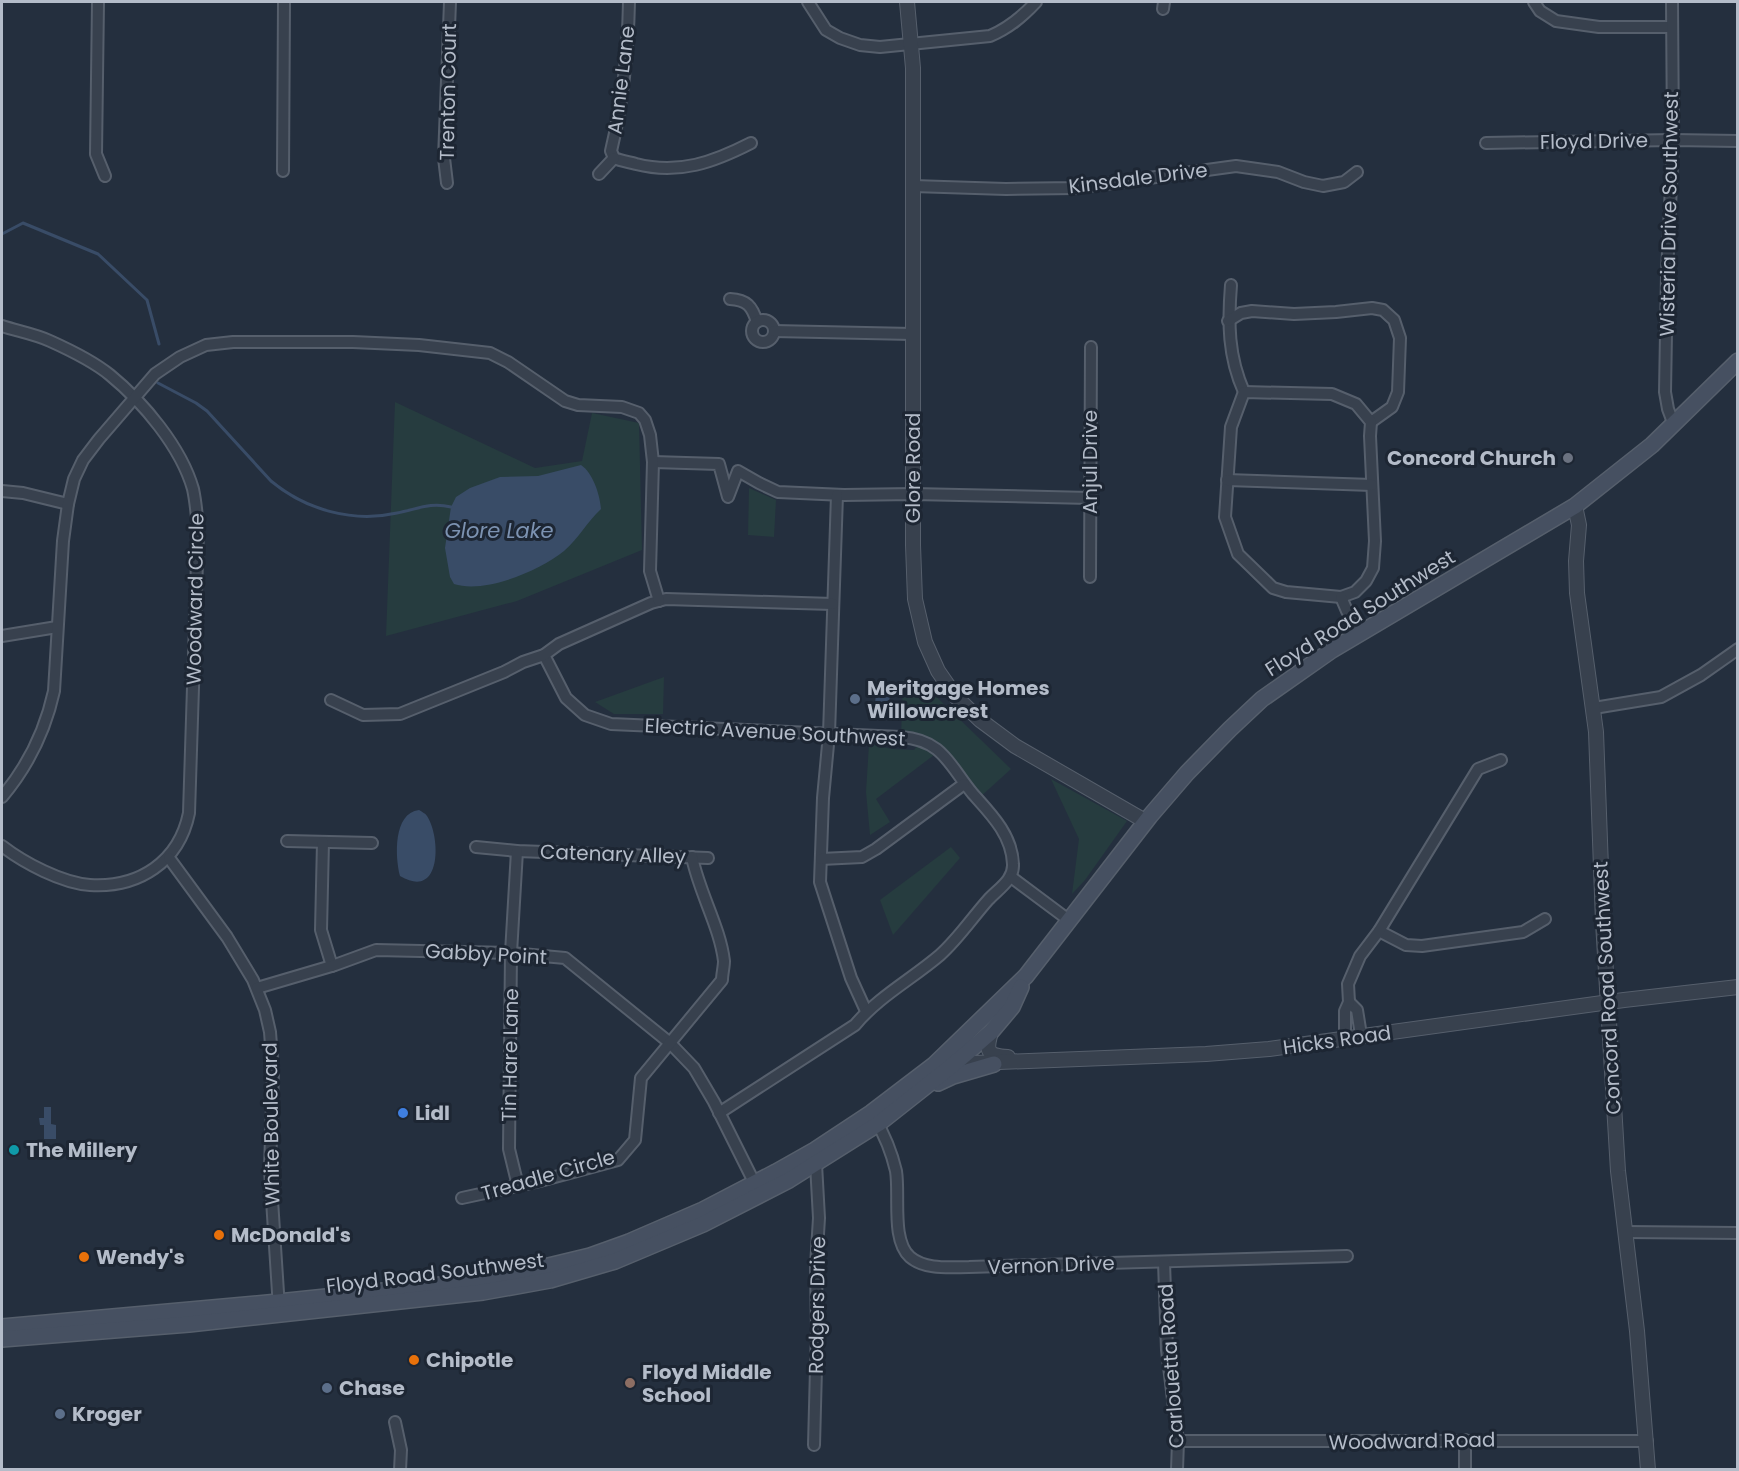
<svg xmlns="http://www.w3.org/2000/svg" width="1739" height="1471" viewBox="0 0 1739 1471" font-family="Poppins,sans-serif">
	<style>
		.green { fill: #263c3f }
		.water { fill: #394c67 }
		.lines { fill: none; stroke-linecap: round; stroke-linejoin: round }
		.stream { stroke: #394c67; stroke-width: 3 }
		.minor-casing { stroke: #565f6c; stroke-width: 14 }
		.tertiary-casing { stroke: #565f6c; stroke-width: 16 }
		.secondary-casing { stroke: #565f6c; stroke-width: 18 }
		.minor { stroke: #38414e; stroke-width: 10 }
		.tertiary { stroke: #38414e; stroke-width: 14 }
		.secondary { stroke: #465061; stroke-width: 15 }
		.worship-dot { fill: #6b7280; stroke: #1d2633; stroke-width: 2 }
		.service-dot { fill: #5c6f8a; stroke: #1d2633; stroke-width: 2 }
		.shop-dot { fill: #3f7fe0; stroke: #1d2633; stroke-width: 2 }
		.culture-dot { fill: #0f9aa8; stroke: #1d2633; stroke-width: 2 }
		.food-dot { fill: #e8710a; stroke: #1d2633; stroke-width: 2 }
		.education-dot { fill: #8d6e63; stroke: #1d2633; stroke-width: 2 }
		.labels { text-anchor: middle; stroke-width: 6; stroke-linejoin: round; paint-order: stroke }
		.street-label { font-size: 20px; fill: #b4bcc9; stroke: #1d2633 }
		.poi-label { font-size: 20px; font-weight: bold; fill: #b4bcc9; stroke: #1d2633; text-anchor: start }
		.water-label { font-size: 21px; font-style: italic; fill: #7c92b1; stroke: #1d2633 }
	</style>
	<rect width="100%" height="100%" fill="#242f3e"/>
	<g class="green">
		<path d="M395 402 535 468 582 461 592 413 639 423 642 550 517 601 386 636Z"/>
		<path d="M749 488 776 500 774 537 748 535Z"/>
		<path d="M664 677 663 714H614L595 702Z"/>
		<path d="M903 680 918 691 919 680 1011 769 979 798 947 760 917 737H901Z"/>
		<path d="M869 744 892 749 914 750 918 745 934 755 876 799 890 822 870 835 866 792Z"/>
		<path d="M1051 779 1127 821 1085 880 1072 894 1079 839Z"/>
		<path d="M951 847 960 858 893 935 880 900Z"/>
	</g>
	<g class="water">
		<path d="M581 465C593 473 600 495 601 509 587 522 579 538 564 551 539 571 485 594 454 584L450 577 445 548 451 507 456 497 470 488 500 477 538 476Z"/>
		<path d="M879 687H886V694H890L889 704H886L885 710H879V706L875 704 876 693 879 691Z"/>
		<path d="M419 810C422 812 425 813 427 816 441 837 442 901 400 876 395 857 393 813 419 810Z"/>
		<path d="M44 1107H51V1124L56 1125V1139H44V1125H40L39 1118H44Z"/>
	</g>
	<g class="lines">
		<g class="stream">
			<path d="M2 234 23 223 98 254 147 300 159 344"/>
			<path d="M158 383 196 403 207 411 271 481C306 510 353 523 397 513 418 509 430 502 451 507"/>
		</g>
		<defs>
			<g id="minor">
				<path d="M98 2 96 154 105 176"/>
				<path d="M629 2C628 53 623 101 611 151L614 158C621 161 629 162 636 164 679 175 714 162 751 143"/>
				<path d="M808 2 826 30 840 38 860 45 880 47 990 36C1009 28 1022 17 1036 2"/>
				<path d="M1534 2 1540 11 1556 21 1599 27H1672"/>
				<path d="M1672 2 1673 140 1667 274 1665 392 1668 409 1674 425"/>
				<path d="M1163 9 1164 2"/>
				<path d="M1486 143 1673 140 1738 141"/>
				<path d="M283 171 284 2"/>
				<path d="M599 174 614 158"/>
				<path d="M447 183 444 158 450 2"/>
				<path d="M913 186 1006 189 1076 188 1236 166 1278 172 1304 182 1323 186 1344 182 1357 172"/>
				<path d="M1231 285C1228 323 1228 356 1244 392"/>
				<path d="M730 299C747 300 752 306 757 322"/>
				<circle cx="763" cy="331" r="11"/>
				<path d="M1228 321 1241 313 1252 311 1294 314 1336 312 1372 308 1383 310 1394 320 1400 338 1398 392 1392 407 1371 422"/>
				<path d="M2 326C17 331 35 334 50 341 70 350 93 361 110 375 143 402 181 447 193 489 196 503 197 516 198 530L189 813C179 862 139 888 90 885 62 883 24 863 2 846"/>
				<path d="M774 331 912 334"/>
				<path d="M1244 392 1332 394 1356 404 1371 422 1370 436 1375 541 1373 568 1366 581 1355 592 1341 597 1286 592 1273 588 1238 554 1225 517 1231 427Z"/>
				<path d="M653 462 719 464 728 497 738 471 759 483 778 492 844 495 913 494 1090 498"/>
				<path d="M1227 480 1372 485"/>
				<path d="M2 491 23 493 68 504"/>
				<path d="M837 495 829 734 823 798 820 882 851 978 866 1011"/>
				<path d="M1090 577 1091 347"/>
				<path d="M1341 597 1347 611 1360 633"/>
				<path d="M2 636 57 627"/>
				<path d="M544 655 566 698 585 715 611 724 901 737C943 740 949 765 973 794 991 814 1012 835 1013 864 1014 880 998 889 988 900 972 918 958 939 940 955 912 979 878 997 855 1025L719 1113"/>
				<path d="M331 700 363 715 400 714 504 672 523 662 544 655 559 644 651 603 666 599 833 604"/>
				<path d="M1594 708 1661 697 1701 675 1738 649"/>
				<path d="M2 797C28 766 45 732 54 691L63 541 68 504 74 479 83 460 99 439 155 374 180 357 206 345 233 342H353L419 345 490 353 508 362 565 401 578 405 622 407 639 413 645 420 650 435 653 462 650 571 659 601"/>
				<path d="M287 841 372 843"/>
				<path d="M323 842 321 930 332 966"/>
				<path d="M476 847 517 851 708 858"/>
				<path d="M517 851 511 953 509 1149 518 1186"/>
				<path d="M169 858 227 937 253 980 265 1010 270 1032 273 1072 270 1169 279 1308"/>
				<path d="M821 859 862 857 876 849 964 784"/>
				<path d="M1011 877 1070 921"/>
				<path d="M1379 931 1406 945 1422 946 1523 932 1545 919"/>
				<path d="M257 988 335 965 376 950 511 953 565 958 670 1043 694 1068 714 1102 755 1184"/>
				<path d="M1349 1002 1357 1010 1361 1035"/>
				<path d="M1345 1038V1011L1349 1002 1348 984 1360 956 1379 931 1478 769 1501 760"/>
				<path d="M875 1119C884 1134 892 1154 896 1171 900 1196 891 1240 910 1257 925 1270 950 1267 969 1267L1347 1256"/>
				<path d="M462 1198 540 1181 618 1160 635 1140 641 1078 722 980C722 974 724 967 724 961 720 927 699 892 692 857"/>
				<path d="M1625 1232 1738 1233"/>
				<path d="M1164 1262 1167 1350 1178 1441 1177 1470"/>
				<path d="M395 1422 401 1450 400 1470"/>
				<path d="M1178 1441C1334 1442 1490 1440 1647 1441"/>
				<path d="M814 1445 817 1330 816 1266 819 1218 816 1164"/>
				<path d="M1465 1470V1440"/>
			</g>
			<g id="tertiary">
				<path d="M907 2 913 68V545L915 599 925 642 938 671 956 697 980 720 1015 746 1145 821"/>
				<path d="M1575 506 1579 525 1576 561 1577 593 1596 732 1603 922 1618 1171 1637 1331 1648 1470"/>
				<path d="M991 1032C986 1050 986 1056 1008 1057"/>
				<path d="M949 1064 1206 1054 1269 1049 1624 1000 1738 987"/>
			</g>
			<g id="secondary">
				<path d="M938 1083 953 1076 994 1064"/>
				<path d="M2 1327 278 1302 470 1282 511 1275 590 1256 629 1242 703 1210 776 1172 815 1150 871 1113 934 1065 1026 976 1150 816 1187 773 1230 729 1262 699 1332 650 1575 506 1652 445 1738 361"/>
				<path d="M2 1339 189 1324 483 1292 550 1280 615 1261 703 1224 789 1180 878 1124 954 1064 991 1032 1012 1007 1021 987"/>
			</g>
		</defs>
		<use href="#minor" class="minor-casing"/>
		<use href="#tertiary" class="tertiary-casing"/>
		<use href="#secondary" class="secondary-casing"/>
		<use href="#minor" class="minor"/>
		<use href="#tertiary" class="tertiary"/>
		<use href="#secondary" class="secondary"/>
	</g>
	<circle class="worship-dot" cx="1568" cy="458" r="6"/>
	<g class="service-dot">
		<circle cx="855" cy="699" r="6"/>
		<circle cx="327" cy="1388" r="6"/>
		<circle cx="60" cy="1414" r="6"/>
	</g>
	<circle class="shop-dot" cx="403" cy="1113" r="6"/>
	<circle class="culture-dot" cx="14" cy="1150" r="6"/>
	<g class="food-dot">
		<circle cx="219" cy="1235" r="6"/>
		<circle cx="84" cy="1257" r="6"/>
		<circle cx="414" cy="1360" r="6"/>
	</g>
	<circle class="education-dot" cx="630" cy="1383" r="6"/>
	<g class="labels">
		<g class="street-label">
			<text transform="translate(621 80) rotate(-83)" y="7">Annie Lane</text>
			<text transform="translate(448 92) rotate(-89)" y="7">Trenton Court</text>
			<text transform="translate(1594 141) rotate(-1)" y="7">Floyd Drive</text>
			<text transform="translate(1138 178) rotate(-7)" y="7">Kinsdale Drive</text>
			<text transform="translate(1669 214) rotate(-89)" y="7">Wisteria Drive Southwest</text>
			<text transform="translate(1090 462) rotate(-90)" y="7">Anjul Drive</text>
			<text transform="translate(913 468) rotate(-90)" y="7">Glore Road</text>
			<text transform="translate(195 599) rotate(-89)" y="7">Woodward Circle</text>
			<text transform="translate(1360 613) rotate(-32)" y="7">Floyd Road Southwest</text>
			<text transform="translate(775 732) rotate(3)" y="7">Electric Avenue Southwest</text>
			<text transform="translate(613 854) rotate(2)" y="7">Catenary Alley</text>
			<text transform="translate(486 954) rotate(3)" y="7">Gabby Point</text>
			<text transform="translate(1607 988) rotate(-93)" y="7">Concord Road Southwest</text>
			<text transform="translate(1337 1040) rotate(-8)" y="7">Hicks Road</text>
			<text transform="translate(510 1055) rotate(-89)" y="7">Tin Hare Lane</text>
			<text transform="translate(271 1124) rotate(-91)" y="7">White Boulevard</text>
			<text transform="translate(548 1175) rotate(-16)" y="7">Treadle Circle</text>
			<text transform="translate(1051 1265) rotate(-2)" y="7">Vernon Drive</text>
			<text transform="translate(435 1273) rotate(-7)" y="7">Floyd Road Southwest</text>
			<text transform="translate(817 1305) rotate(-89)" y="7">Rodgers Drive</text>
			<text transform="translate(1171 1366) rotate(-94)" y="7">Carlouetta Road</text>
			<text transform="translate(1412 1441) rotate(-1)" y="7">Woodward Road</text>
		</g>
		<g class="poi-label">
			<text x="1556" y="465" text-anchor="end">Concord Church</text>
			<text x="867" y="695">Meritgage Homes<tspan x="867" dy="23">Willowcrest</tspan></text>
			<text x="415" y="1120">Lidl</text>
			<text x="26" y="1157">The Millery</text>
			<text x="231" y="1242">McDonald's</text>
			<text x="96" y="1264">Wendy's</text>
			<text x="426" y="1367">Chipotle</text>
			<text x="642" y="1379">Floyd Middle<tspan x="642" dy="23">School</tspan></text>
			<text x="339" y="1395">Chase</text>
			<text x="72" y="1421">Kroger</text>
		</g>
		<g class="water-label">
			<text x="499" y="538">Glore Lake</text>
		</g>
	</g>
	<rect width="1739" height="1471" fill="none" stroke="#b4bcc9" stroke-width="6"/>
</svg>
